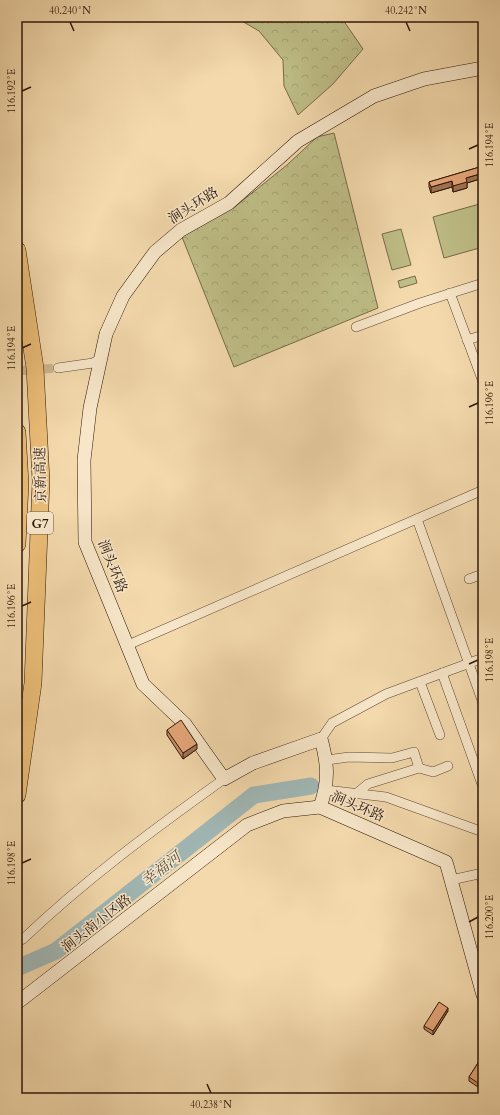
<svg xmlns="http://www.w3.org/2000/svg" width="500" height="1115" viewBox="0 0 500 1115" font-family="Cardo,'Noto Serif SC',serif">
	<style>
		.green { fill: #bfbe87; stroke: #766a48 }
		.forest { fill: url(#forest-crowns); stroke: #766a48 }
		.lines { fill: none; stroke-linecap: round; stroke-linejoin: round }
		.river { stroke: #a0b7b5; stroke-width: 17 }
		.street-tunnel { stroke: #ccb28b; stroke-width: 9; stroke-dasharray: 9 4.5; stroke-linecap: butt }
		.street-casing { stroke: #5f4731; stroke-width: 10 }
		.secondary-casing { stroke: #2e1608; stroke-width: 14 }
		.highway-casing { stroke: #2e1608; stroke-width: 18 }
		.street { stroke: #f7e6c9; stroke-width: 9 }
		.secondary { stroke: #f7e6c9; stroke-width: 13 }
		.highway { stroke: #eabc76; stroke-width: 17 }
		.wall { fill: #c69069; stroke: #2e1608 }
		.shaded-wall { fill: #a17555; stroke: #2e1608 }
		.building { fill: #e6a77a; stroke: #2e1608 }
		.ticks { fill: none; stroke: #2e1608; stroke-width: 1.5 }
		.labels { text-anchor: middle; stroke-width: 3; stroke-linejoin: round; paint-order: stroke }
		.shield { fill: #f7e6c9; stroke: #6a5442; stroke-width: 1 }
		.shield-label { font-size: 13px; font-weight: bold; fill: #2e1608 }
		.street-label { font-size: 14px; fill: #2e1608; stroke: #f7e6c9 }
		.water-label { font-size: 15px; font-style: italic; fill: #564e45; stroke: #f7e6c9 }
		.neatline { fill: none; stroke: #2e1608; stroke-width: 1.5 }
		.ticks-label { font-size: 10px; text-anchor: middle; fill: #2e1608 }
	</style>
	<defs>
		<pattern id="forest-crowns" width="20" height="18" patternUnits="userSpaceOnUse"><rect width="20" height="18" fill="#bfbe87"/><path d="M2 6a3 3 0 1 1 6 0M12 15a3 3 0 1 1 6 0" fill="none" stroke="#a4a373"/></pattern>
	</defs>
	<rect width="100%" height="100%" fill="#f3d9ac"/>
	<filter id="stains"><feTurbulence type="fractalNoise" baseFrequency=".005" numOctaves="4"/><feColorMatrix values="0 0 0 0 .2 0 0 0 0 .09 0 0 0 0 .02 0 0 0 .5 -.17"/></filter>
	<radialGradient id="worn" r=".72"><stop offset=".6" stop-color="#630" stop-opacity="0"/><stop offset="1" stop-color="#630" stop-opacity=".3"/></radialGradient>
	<g class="green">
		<path d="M483 203V247L444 258 433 217Z"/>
		<path d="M401 229 411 265 392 270 382 234Z"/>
		<path d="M415 276 417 283 400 288 398 281Z"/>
	</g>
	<g class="forest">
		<path d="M235 17H341L363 49 333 84 298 115 284 86 283 60 259 31Z"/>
		<path d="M334 133 378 308 234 367 182 237 232 209 287 165 317 137Z"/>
	</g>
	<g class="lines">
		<path class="river" d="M17 968 56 951 254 795 311 786"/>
		<path class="street-tunnel" d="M17 371 58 368"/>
		<defs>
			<g id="street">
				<path d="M450 293 483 382"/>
				<path d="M356 327 420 303 483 283"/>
				<path d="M467 340 483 335"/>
				<path d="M58 368 93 363 101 358"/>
				<path d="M417 519 483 703"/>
				<path d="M469 579 483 574"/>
				<path d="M128 645 483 490"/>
				<path d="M442 673 483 787"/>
				<path d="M420 682 440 735"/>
				<path d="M321 739 332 723 386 694 483 658"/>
				<path d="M327 760 349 757 392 758 414 752 419 768 368 784 357 793"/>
				<path d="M419 768 433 772 448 766"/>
				<path d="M326 790 386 797 483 832"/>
				<path d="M480 873 483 884"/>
				<path d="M451 880 483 873"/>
				<path d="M17 942 23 939C85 880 154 829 224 779"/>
			</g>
			<g id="secondary">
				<path d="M320 807C329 782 328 764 321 739L253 763 224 779 185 724 143 684 85 542 84 460 90 408 106 334 123 296 155 252 181 230 229 203 298 141 374 96 424 79 483 68"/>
				<path d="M17 1003 247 825 283 811 320 807 446 862 483 995"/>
			</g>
			<g id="highway">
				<path d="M17 250 35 368 41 481 33 683 17 795"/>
				<path d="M17 432 20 484 17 544"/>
			</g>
		</defs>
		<use href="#street" class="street-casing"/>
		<use href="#secondary" class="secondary-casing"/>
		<use href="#highway" class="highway-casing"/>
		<use href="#street" class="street"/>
		<use href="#secondary" class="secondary"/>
		<use href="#highway" class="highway"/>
	</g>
	<g class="wall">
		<path d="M483 166V178L467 183V188L453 192 452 187 431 193 429 187V182Z"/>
		<path d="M167 730 197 749 183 759 167 735Z"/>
		<path d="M448 1011 433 1035 424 1029V1026Z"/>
		<path d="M483 1055V1078L478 1087 469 1081V1077Z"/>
	</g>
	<g class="shaded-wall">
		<path d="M483 173V178L467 183V188L453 192V186L466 178Z"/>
		<path d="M452 181V187L431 193V187Z"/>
		<path d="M197 744V749L183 759V753Z"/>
		<path d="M448 1008V1011L433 1035V1031Z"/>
		<path d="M483 1075V1078L478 1087V1083Z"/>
	</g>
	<g class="building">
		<path d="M483 166V173L466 178 467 182 453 186 452 181 431 187 429 182Z"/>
		<path d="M181 720 197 744 183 753 167 730Z"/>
		<path d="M439 1002 448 1008 433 1031 424 1026Z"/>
		<path d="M483 1055V1075L478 1083 469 1077Z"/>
	</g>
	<path class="ticks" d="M70 22 74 31M406 22 410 31M22 91 31 87M469 149 478 145M22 348 31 344M469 407 478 403M22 606 31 602M469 664 478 660M22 863 31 859M469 922 478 917M207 1084 211 1093"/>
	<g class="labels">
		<rect class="shield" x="27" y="512" width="26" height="22" rx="3"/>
		<g class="shield-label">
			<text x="40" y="528">G7</text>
		</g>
		<g class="street-label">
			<text transform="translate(193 205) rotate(-32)" y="5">涧头环路</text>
			<text transform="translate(40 475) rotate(-91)" y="5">京新高速</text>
			<text transform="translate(113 566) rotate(68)" y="5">涧头环路</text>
			<text transform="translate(358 806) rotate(23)" y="5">涧头环路</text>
			<text transform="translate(96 923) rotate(-38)" y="5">涧头南小区路</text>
		</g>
		<g class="water-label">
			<text transform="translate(161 869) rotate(-38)" y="5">幸福河</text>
		</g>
	</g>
	<rect width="500" height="1115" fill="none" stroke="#f3d9ac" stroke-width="44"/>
	<rect x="22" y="22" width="456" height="1071" class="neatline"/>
	<g class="ticks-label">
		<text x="70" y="14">40.240°N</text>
		<text x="406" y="14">40.242°N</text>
		<text transform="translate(11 91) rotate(-90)" y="4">116.192°E</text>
		<text transform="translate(489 145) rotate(-90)" y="4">116.194°E</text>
		<text transform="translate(11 348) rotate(-90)" y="4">116.194°E</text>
		<text transform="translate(489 403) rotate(-90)" y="4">116.196°E</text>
		<text transform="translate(11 606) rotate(-90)" y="4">116.196°E</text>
		<text transform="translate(489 660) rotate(-90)" y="4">116.198°E</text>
		<text transform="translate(11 863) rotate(-90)" y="4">116.198°E</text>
		<text transform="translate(489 917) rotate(-90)" y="4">116.200°E</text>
		<text x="211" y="1108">40.238°N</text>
	</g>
	<rect width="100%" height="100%" filter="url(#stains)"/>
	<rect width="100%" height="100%" fill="url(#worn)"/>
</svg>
